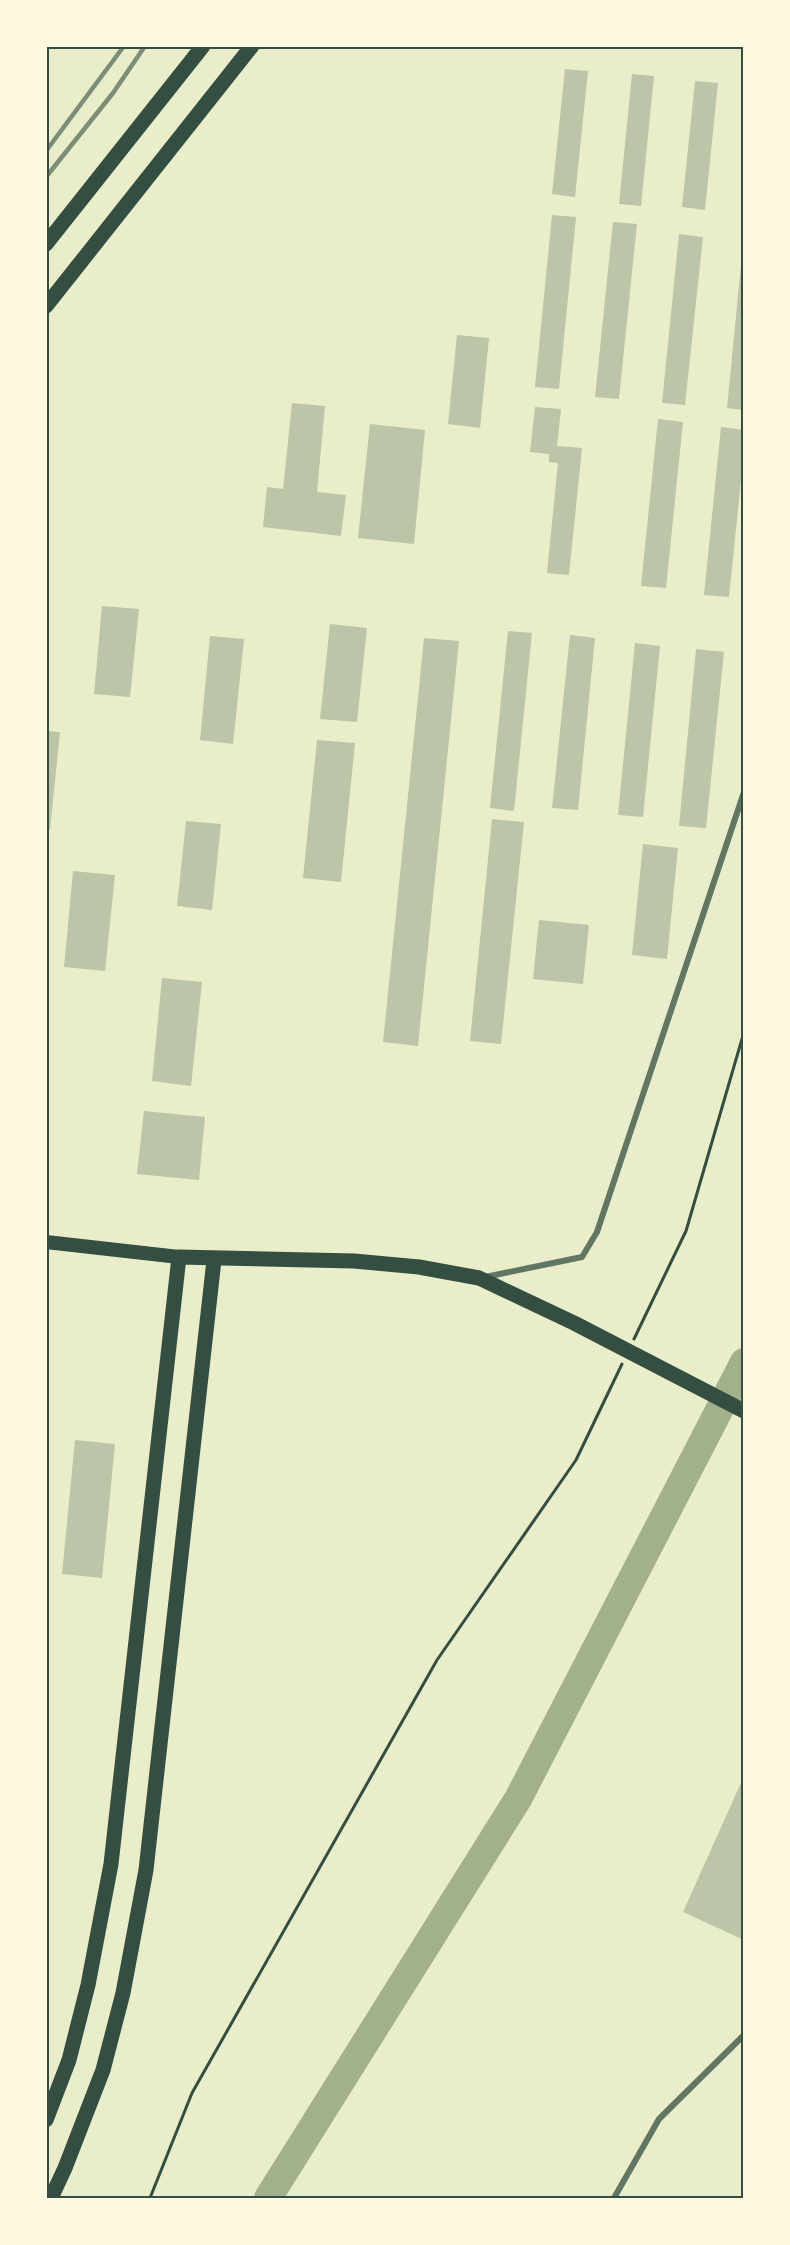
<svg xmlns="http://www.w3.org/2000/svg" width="790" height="2245" viewBox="0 0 790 2245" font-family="Poppins,sans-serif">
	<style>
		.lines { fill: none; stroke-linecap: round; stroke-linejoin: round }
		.river { stroke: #a3b18a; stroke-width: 28 }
		.building { fill: #bcc5a7 }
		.path { stroke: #344e41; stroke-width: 3 }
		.minor { stroke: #617663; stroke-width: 6 }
		.primary { stroke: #344e41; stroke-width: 14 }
		.trunk { stroke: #344e41; stroke-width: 15 }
		.motorway { stroke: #344e41; stroke-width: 15 }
		.rail { stroke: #7c8e77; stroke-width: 4.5 }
		.neatline { fill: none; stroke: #344e41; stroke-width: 2 }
	</style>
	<rect width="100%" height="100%" fill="#e9edc9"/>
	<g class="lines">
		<path class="river" d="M268 2198 518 1799 744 1362"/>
	</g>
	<g class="building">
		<path d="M565 69 588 71 575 197 552 194Z"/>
		<path d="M632 74 654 76 641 206 619 204Z"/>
		<path d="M695 81 718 83 705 210 682 207Z"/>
		<path d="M552 215 576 217 559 389 535 387Z"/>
		<path d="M613 222 637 224 619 399 595 397Z"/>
		<path d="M679 234 703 237 685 405 662 403Z"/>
		<path d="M742 255H744V410L727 408Z"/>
		<path d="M457 335 489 338 480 428 448 424Z"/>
		<path d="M292 403 325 406 317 492 346 495 341 536 263 527 267 487 283 489Z"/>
		<path d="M535 407 561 409 557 446 582 448 569 575 547 573 558 463 549 462V454L530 452Z"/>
		<path d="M658 419 683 422 666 588 641 586Z"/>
		<path d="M370 424 425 430 414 544 358 538Z"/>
		<path d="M721 427 744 430V451L729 597 704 595Z"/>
		<path d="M102 606 139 609 130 697 94 694Z"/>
		<path d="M330 624 367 628 357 722 320 719Z"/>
		<path d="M508 631 532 633 514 811 490 808Z"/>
		<path d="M570 635 595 638 578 810 552 808Z"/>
		<path d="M210 636 244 639 233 744 200 740Z"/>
		<path d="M424 638 459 641 418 1046 383 1042Z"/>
		<path d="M635 643 660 646 643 817 618 815Z"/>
		<path d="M696 649 724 652 706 828 679 826Z"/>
		<path d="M46 731 60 732 50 830 46 829Z"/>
		<path d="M317 740 355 743 341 882 303 878Z"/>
		<path d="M492 819 524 822 501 1044 470 1041Z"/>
		<path d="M186 821 221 824 212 910 177 906Z"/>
		<path d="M643 844 678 848 667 959 632 955Z"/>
		<path d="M73 871 115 875 105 971 64 967Z"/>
		<path d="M539 920 589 925 583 984 533 979Z"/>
		<path d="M162 978 202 982 191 1086 152 1081Z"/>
		<path d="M144 1111 205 1117 199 1180 137 1174Z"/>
		<path d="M75 1440 115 1444 102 1578 62 1574Z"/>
		<path d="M744 1776V1940L683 1912Z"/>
	</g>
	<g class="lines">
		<g class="path">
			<path d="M634 1339 686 1231 744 1032"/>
			<path d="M150 2198 192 2093 437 1660 576 1460 622 1364"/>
		</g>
		<g class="minor">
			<path d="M485 1277 582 1257 597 1232 744 792"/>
			<path d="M614 2198 659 2119 744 2035"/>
		</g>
		<path class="primary" d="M46 1242 179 1257"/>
		<g class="trunk">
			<path d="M46 2120 69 2060 88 1985 111 1864 179 1257 354 1261 419 1267 479 1278 574 1323 744 1411"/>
			<path d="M51 2198 65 2168 103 2070 123 1993 146 1870 214 1260"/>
		</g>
		<g class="motorway">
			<path d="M46 244 203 46"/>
			<path d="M46 306 252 46"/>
		</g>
		<g class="rail">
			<path d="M46 151 124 46"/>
			<path d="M46 177 113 93 145 46"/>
		</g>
	</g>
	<rect width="790" height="2245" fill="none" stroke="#fefae0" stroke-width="96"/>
	<rect x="48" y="48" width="694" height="2149" class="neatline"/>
</svg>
